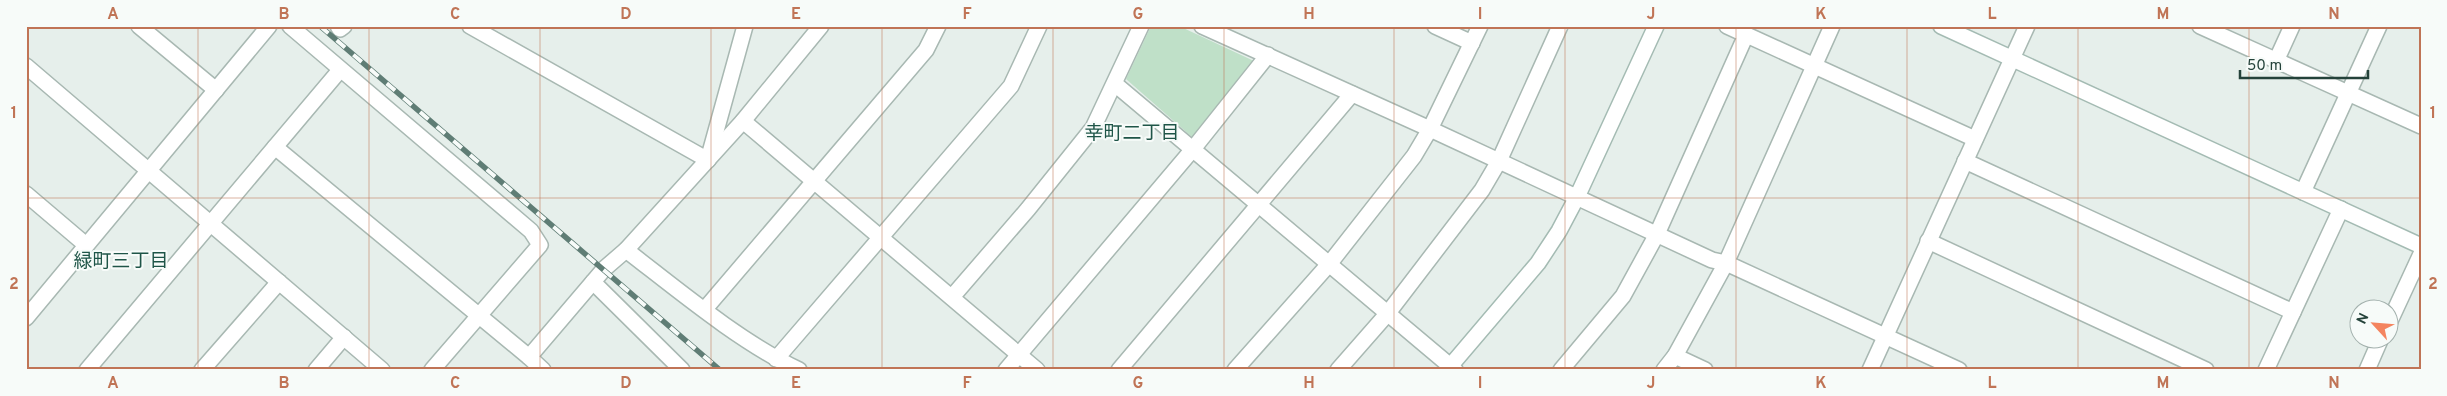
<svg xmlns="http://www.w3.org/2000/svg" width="2447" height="396" viewBox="0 0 2447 396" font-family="Overpass,'Noto Sans JP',sans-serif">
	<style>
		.green { fill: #bfe0c8 }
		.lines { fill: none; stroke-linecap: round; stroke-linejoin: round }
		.street-casing { stroke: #a8b8b2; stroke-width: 18 }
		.secondary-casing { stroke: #a4bbb3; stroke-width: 18 }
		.street { stroke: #fff; stroke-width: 15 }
		.secondary { stroke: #fff; stroke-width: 15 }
		.rail-casing { stroke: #5f7d75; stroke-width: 5.5 }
		.rail { stroke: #f7fbf9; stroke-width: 4; stroke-dasharray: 11; stroke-linecap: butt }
		.grid { fill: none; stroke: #c07456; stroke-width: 1; stroke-opacity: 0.55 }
		.labels { text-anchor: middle; stroke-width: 4; stroke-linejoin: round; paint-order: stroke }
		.neighbourhood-label { font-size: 19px; fill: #1f5548; stroke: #f7fbf9 }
		.neatline { fill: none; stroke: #c07456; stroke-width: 2 }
		.grid-label { font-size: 16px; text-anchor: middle; font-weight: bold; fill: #c07456 }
	</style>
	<rect width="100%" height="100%" fill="#e6efeb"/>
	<path class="green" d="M1151 26H1179L1254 61 1192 137 1126 79Z"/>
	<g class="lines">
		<defs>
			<g id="street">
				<path d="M139 26 216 90"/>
				<path d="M290 26 531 231 540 245 432 370"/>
				<path d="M338 26 340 29 344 26"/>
				<path d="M470 26 708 160 745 26"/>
				<path d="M1202 26 1430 129 1712 260 1726 263 1959 370"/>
				<path d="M1435 26 1472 43"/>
				<path d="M1727 26 1975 139"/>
				<path d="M2200 26 2421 126"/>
				<path d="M2276 61 2292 26"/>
				<path d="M26 66 382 370"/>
				<path d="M1115 84 1455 370"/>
				<path d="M743 121 1037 370"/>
				<path d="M275 147 529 357 604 269 626 250 743 121 821 26"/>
				<path d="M1965 161 2293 312"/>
				<path d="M2303 192 2379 26"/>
				<path d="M26 194 86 245"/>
				<path d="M1928 241 2206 370"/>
				<path d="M626 250C678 290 740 342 799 370"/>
				<path d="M593 282 682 370"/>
				<path d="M952 297 1028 209 1093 128 1141 26"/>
				<path d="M705 309 926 50 938 26"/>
				<path d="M26 318 269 26"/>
				<path d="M2390 321 2421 254"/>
				<path d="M1675 356 1705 370"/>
				<path d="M529 357 543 370"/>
				<path d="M776 359 1011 86 1039 26"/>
				<path d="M87 370 340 70"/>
				<path d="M202 370 279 282"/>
				<path d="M316 370 344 337"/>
				<path d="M1006 370 1193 149 1268 55"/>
				<path d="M1119 370 1352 94"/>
				<path d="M1235 370 1330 263 1414 156 1430 129 1480 26"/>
				<path d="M1338 370 1388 313 1482 190 1499 161 1560 26"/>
				<path d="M1561 370 1623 296 1657 234 1746 35"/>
				<path d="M1664 370 1675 356 1726 263 1832 26"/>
				<path d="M1870 370 2027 26"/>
				<path d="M2266 370 2341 209"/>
				<path d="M2367 370 2381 338"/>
			</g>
			<g id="secondary">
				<path d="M1941 26 2421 246"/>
				<path d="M1447 370 1538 263 1559 231 1577 197 1656 26"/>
			</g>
		</defs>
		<use href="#street" class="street-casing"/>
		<use href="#secondary" class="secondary-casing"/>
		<use href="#street" class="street"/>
		<use href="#secondary" class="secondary"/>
		<defs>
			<path id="rail" d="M320 26 720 370"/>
		</defs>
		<use href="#rail" class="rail-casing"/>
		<use href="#rail" class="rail"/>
	</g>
	<path class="grid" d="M198 26V370M369 26V370M540 26V370M711 26V370M882 26V370M1053 26V370M1224 26V370M1394 26V370M1565 26V370M1736 26V370M1907 26V370M2078 26V370M2249 26V370M26 198H2421"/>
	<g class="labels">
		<g class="neighbourhood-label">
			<text x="1132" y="139">幸町二丁目</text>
			<text x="121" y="267">緑町三丁目</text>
		</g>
	</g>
	<rect width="2447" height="396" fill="none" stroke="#f7fbf9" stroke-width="55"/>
	<g transform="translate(2374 324) rotate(296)"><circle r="24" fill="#f7fbf9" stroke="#a3b1ad"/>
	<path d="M0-4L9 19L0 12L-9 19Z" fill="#f4845f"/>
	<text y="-8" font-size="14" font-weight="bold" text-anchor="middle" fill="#24423a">N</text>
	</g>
	<path d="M2240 70v8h128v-8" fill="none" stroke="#24423a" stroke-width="2.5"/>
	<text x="2247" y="70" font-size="15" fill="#24423a" stroke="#f7fbf9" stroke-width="4" paint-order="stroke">50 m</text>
	<rect x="28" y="28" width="2392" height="340" class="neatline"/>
	<g class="grid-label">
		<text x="113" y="19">A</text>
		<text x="284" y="19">B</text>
		<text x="455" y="19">C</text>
		<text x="626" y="19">D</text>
		<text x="796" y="19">E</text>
		<text x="967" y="19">F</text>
		<text x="1138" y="19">G</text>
		<text x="1309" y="19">H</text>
		<text x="1480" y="19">I</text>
		<text x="1651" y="19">J</text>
		<text x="1821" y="19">K</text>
		<text x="1992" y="19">L</text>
		<text x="2163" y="19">M</text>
		<text x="2334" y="19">N</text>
		<text x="14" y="118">1</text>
		<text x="2433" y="118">1</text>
		<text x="14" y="289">2</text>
		<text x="2433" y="289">2</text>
		<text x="113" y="388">A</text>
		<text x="284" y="388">B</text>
		<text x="455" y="388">C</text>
		<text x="626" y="388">D</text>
		<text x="796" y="388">E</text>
		<text x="967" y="388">F</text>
		<text x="1138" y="388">G</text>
		<text x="1309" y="388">H</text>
		<text x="1480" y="388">I</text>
		<text x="1651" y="388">J</text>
		<text x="1821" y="388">K</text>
		<text x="1992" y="388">L</text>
		<text x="2163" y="388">M</text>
		<text x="2334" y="388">N</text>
	</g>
</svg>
